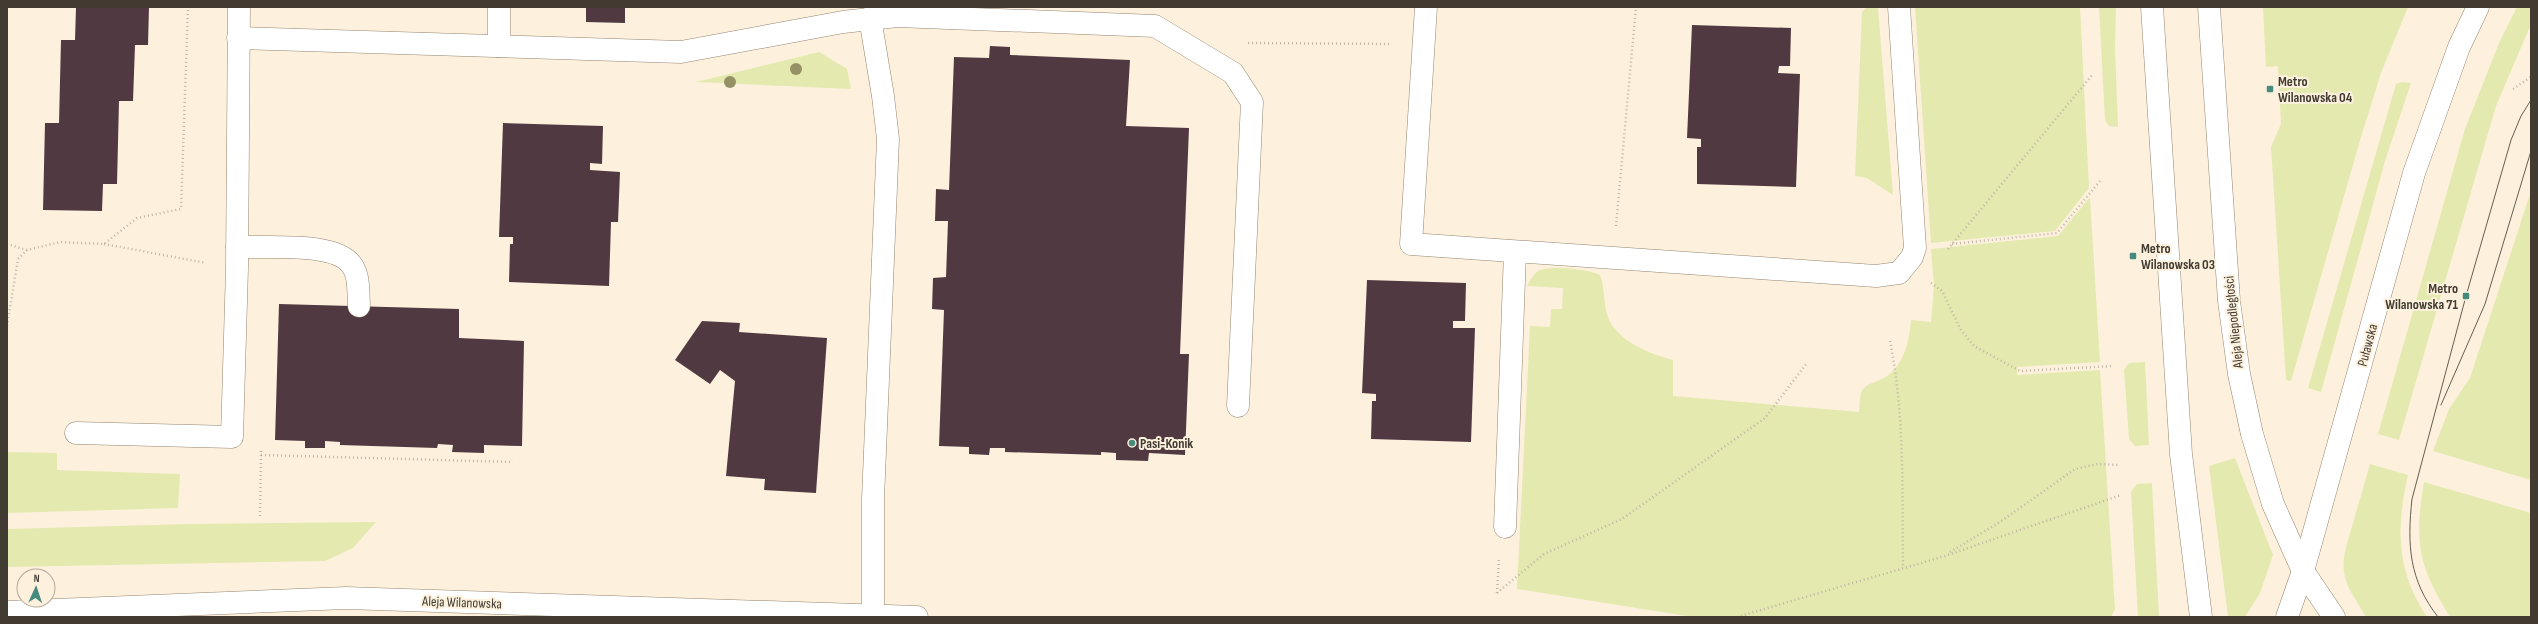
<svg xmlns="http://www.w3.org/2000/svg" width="2538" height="624" viewBox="0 0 2538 624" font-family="'Sofia Sans Condensed',sans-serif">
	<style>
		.green { fill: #e4e9af }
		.building { fill: #513942 }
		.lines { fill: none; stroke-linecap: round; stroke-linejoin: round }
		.minor-casing { stroke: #93856f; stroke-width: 23 }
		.major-casing { stroke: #93856f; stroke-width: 23 }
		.path { stroke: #bfb5a5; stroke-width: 2.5; stroke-dasharray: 1 3; stroke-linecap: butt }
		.minor { stroke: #fff; stroke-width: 22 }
		.major { stroke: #fff; stroke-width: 22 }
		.tram { stroke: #655e52; stroke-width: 1 }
		.tree { fill: #969164 }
		.poi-dot { fill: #478a7e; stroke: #fdf1de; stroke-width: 1.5 }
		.labels { text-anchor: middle; stroke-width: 4; stroke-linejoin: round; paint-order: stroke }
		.poi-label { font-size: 14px; font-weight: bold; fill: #413b31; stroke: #fdf1de; text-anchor: start }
		.street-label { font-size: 14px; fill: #413b31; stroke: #fdf1de }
	</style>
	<rect width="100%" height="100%" fill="#fdf1de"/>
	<g class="green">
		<path d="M1867 7 1878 8 1893 195 1867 178 1855 176 1862 12Z"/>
		<path d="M1915 7H2080L2089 188 2055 231 1931 243Z"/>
		<path d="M2099 7H2116L2115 47 2118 127 2109 126 2105 120Z"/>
		<path d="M2263 7H2408L2381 73 2361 137 2291 381 2286 380 2271 147 2281 124 2278 66 2266 67Z"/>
		<path d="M2517 7H2531V24L2496 106 2399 440 2378 434 2465 129 2499 43Z"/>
		<path d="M819 52 847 69 851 89 696 82Z"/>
		<path d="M2402 82 2411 83 2385 161 2321 392 2308 388 2396 84Z"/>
		<path d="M2531 191V480L2433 451 2449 409 2470 378Z"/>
		<path d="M2090 197 2100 362 2017 367V375L2100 370 2115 609 2111 617H1693L1517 589 1530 326 1550 327 1551 309H1562L1563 288 1527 286C1530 280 1533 275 1538 271 1550 265 1588 269 1600 275 1605 287 1603 301 1607 314 1614 340 1650 354 1673 360V396L1859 412C1860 406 1859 396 1862 391 1867 383 1874 383 1882 379 1904 368 1909 342 1911 320L1931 322 1934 285 1931 249 2058 236Z"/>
		<path d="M2145 362 2149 445 2135 446 2129 439 2124 370 2129 363Z"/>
		<path d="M7 452 57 453V470L180 474 178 508 7 513Z"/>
		<path d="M2235 458 2273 555 2260 593 2245 617H2228L2209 466Z"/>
		<path d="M2370 464 2408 475C2396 528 2396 570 2427 617H2366C2351 590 2338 580 2346 547Z"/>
		<path d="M2424 482 2531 513V617H2450C2418 566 2414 541 2424 482Z"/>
		<path d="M2152 483 2159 617H2138L2131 492 2137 484Z"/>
		<path d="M376 522 353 548 325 561 7 567V529L190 524Z"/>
	</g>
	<g class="building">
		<path d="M76 7H149L148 45H135L133 101H119L117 184H103L102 211 43 210 45 123H59L61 40H75Z"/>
		<path d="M586 7H625V23L586 22Z"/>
		<path d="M1692 25 1791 28 1790 66H1779L1778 73 1800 74 1796 187 1697 184V147H1701V139L1687 138Z"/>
		<path d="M990 46 1010 47V55L1130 60 1126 126 1189 128 1180 354H1189L1185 455 1149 453 1148 461 1116 460V453L1101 452V455L1005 452V448H990L989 455 969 454V447L939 446 944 310 932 309 933 278 946 277 948 221H935L936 189 949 190 954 57 989 58Z"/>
		<path d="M503 123 603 126 602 164 590 163V170L620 172 618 222H611L609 286 509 282 510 244H513V237H499Z"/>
		<path d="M1367 280 1466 283 1465 321H1453V328H1475L1471 442 1371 439 1372 401H1376V394L1362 393Z"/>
		<path d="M279 304 459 309V338L524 341 522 446 484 445V453L452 452 453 445 438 444 437 448 340 445V442L325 441V448H305V441L275 440Z"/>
		<path d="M702 321 740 323 739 332 827 338 816 493 764 490 765 479 726 476 735 381 720 370 710 384 675 360Z"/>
	</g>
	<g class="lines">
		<defs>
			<g id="minor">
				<path d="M1426 7 1411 244 1876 276 1899 273 1912 257 1915 248 1899 7"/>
				<path d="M870 18 883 96 888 139 873 499V617"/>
				<path d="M238 38 681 52 843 22 897 16 1155 26 1233 73 1252 102 1238 406"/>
				<path d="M499 46V7"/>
				<path d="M237 247C264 248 330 242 349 262 360 272 358 292 359 306"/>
				<path d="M76 433 232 437 237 268 239 7"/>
				<path d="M1505 527 1515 252"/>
			</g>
			<g id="major">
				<path d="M2152 7 2181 454 2201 617"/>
				<path d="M2209 7 2229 301 2239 374 2252 434 2273 504 2303 571 2334 617"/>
				<path d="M7 612 346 598 917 617"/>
				<path d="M2287 617 2303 571 2414 173 2459 47 2478 7"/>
			</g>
		</defs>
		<use href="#minor" class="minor-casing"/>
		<use href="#major" class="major-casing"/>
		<g class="path">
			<path d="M1248 43 1391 44"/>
			<path d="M2513 89 2531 77"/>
			<path d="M1616 226 1636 7"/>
			<path d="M7 244 27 250 60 242 104 244 137 218 181 209 188 7"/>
			<path d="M104 244 206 263"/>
			<path d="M1952 244 2057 233 2100 181"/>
			<path d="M1948 249 2093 74"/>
			<path d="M1931 283 1942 291 1961 330 1974 346 2020 371 2113 366"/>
			<path d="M7 326 18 259 27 250"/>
			<path d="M1890 341C1905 416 1902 492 1903 568"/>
			<path d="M261 451V455L513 462"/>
			<path d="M260 516 261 455"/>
			<path d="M1950 552 2000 522 2075 469 2098 464 2120 465"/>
			<path d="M1497 593 1544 554 1622 519 1765 418 1807 363"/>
			<path d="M1497 593 1499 558"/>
			<path d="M1737 617 1945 556 2121 495"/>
		</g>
		<use href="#minor" class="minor"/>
		<use href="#major" class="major"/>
		<g class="tram">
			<path d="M2441 405 2485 304 2531 151"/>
			<path d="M2438 617C2409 580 2407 545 2412 499L2466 296 2511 140 2521 116 2531 100"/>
		</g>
	</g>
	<g class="tree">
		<circle cx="796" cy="69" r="6"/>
		<circle cx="730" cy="82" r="6"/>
	</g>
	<g class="poi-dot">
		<rect x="2266" y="85" width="8" height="8" rx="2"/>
		<rect x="2129" y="252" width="8" height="8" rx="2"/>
		<rect x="2462" y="292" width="8" height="8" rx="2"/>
		<circle cx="1132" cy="443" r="4"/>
	</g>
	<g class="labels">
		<g class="poi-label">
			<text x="2278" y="86">Metro<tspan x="2278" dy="16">Wilanowska 04</tspan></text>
			<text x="2141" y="253">Metro<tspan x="2141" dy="16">Wilanowska 03</tspan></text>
			<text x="2458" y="293" text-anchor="end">Metro<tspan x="2458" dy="16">Wilanowska 71</tspan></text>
			<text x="1140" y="448">Pasi-Konik</text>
		</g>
		<g class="street-label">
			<text transform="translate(2233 322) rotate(-96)" y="5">Aleja Niepodległości</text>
			<text transform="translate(2367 345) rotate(-75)" y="5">Puławska</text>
			<text transform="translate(462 602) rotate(2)" y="5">Aleja Wilanowska</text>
		</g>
	</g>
	<rect width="2538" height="624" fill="none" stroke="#413b31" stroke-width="16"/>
	<g transform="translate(36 588) rotate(3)"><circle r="19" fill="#fdf1de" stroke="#b2a899"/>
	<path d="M0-3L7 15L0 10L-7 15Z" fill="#478a7e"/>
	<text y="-6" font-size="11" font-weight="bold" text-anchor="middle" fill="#413b31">N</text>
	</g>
</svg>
